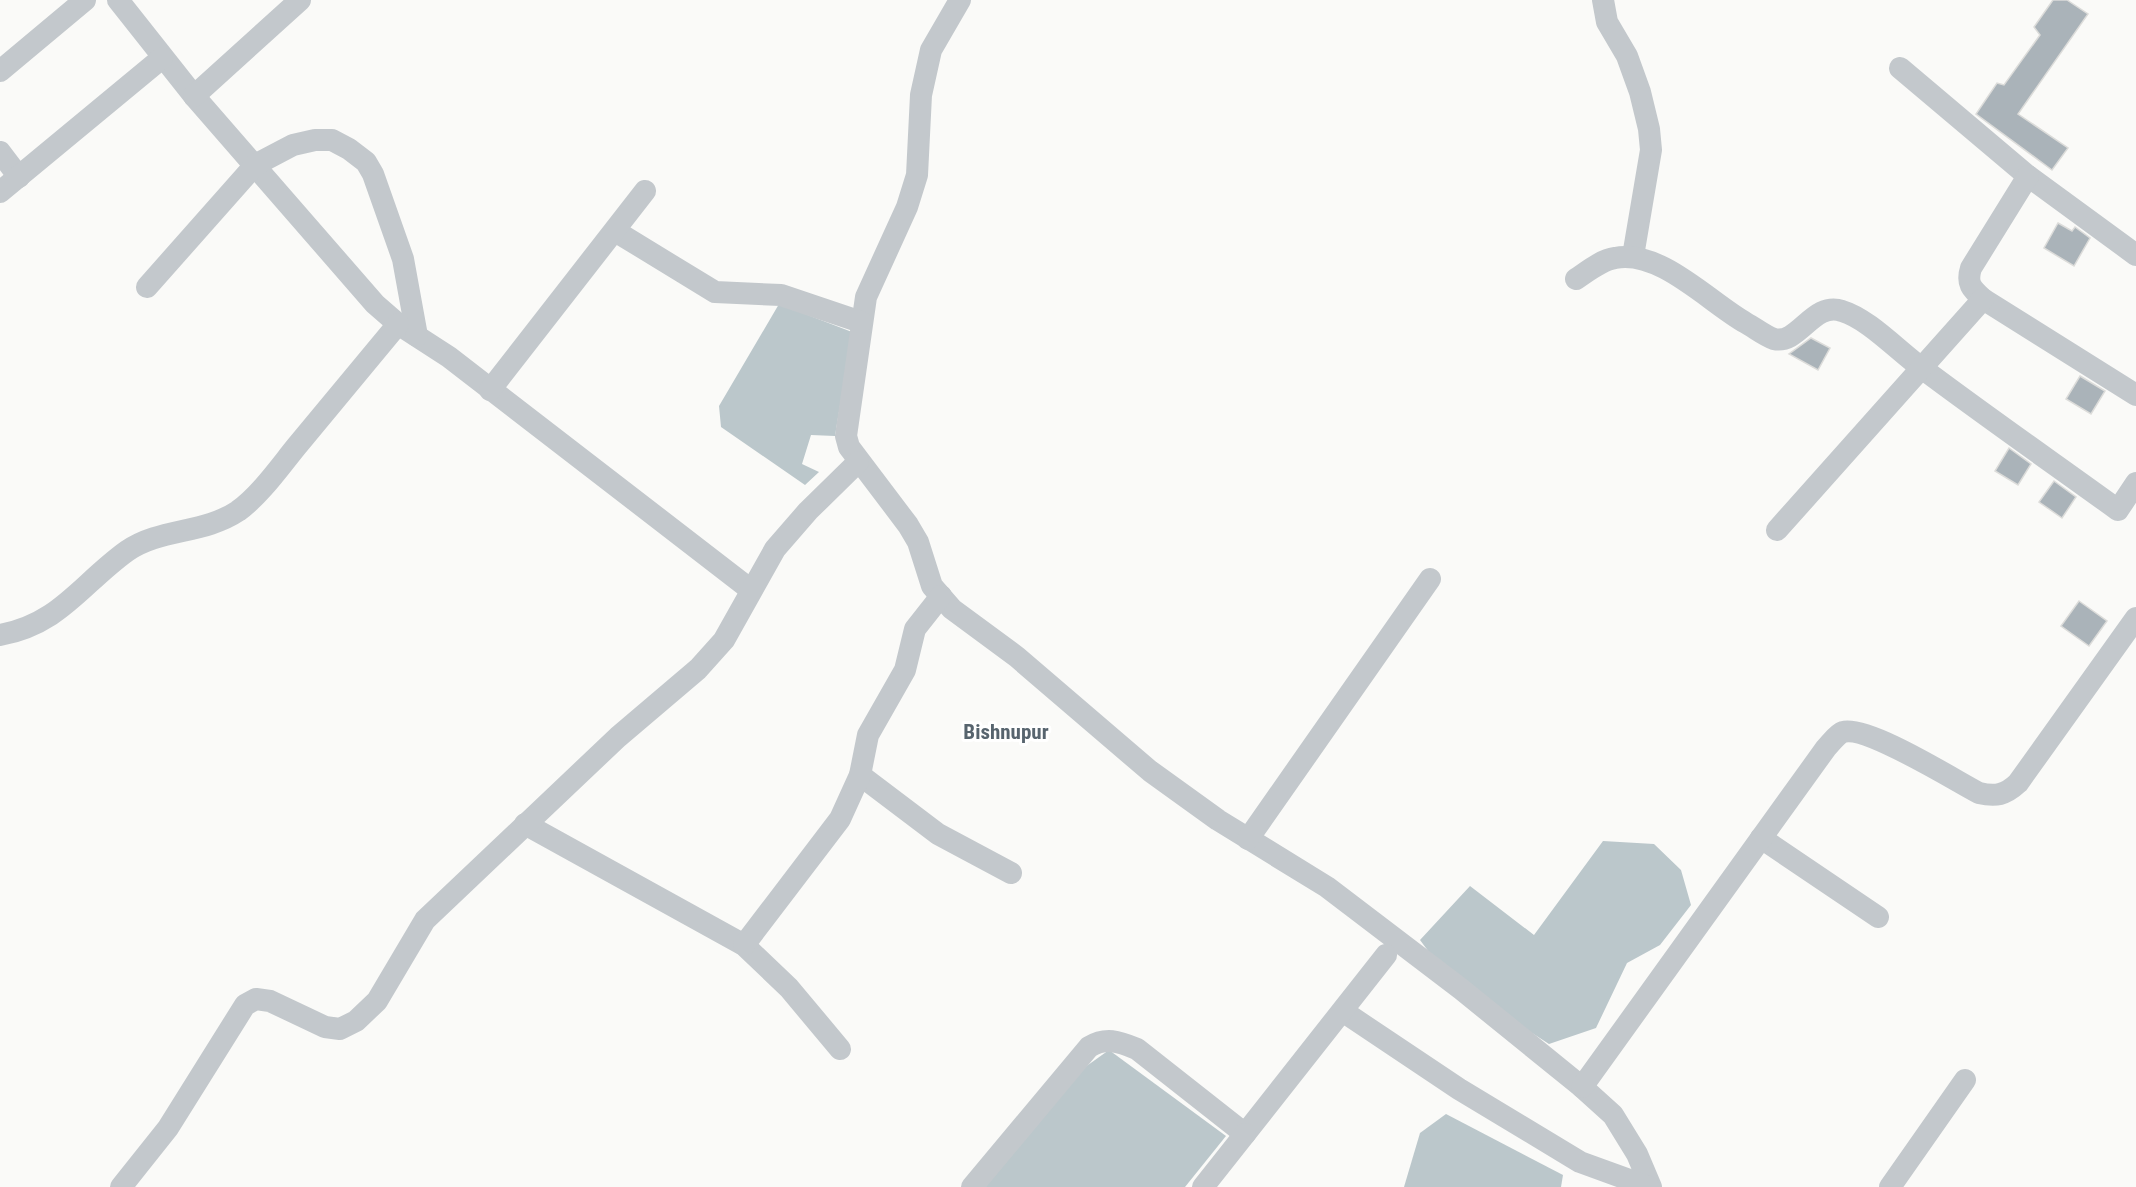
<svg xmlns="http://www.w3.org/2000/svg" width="2136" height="1187" viewBox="0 0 2136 1187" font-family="'Roboto Condensed',sans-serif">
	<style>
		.water { fill: #bbc7cb }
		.building { fill: #aab3b9; stroke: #dcdcda; stroke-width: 1.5 }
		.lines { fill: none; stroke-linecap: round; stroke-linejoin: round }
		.minor { stroke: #c3c8cc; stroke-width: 22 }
		.labels { text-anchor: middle; stroke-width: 6; stroke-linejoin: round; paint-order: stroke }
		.district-label { font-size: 21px; font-weight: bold; fill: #57646e; stroke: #fff }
	</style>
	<rect width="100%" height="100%" fill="#fafaf8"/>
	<g class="water">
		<path d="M779 304 852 332 835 436 811 435 802 464 819 472 805 485 721 427 719 406Z"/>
		<path d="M1603 841 1654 844 1681 870 1691 905 1660 945 1627 963 1596 1028 1549 1044 1449 979 1420 940 1470 886 1534 935Z"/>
		<path d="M1109 1050 1226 1136 1185 1187H977L1060 1085Z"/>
		<path d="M1446 1114 1563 1175 1561 1187H1404L1420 1133Z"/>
	</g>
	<g class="building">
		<path d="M2053 0H2067L2088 14 2018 114 2068 148 2052 170 1976 114 1997 83 2004 85 2040 35 2034 27Z"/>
		<path d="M2058 223 2072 231 2075 227 2090 238 2074 266 2044 248Z"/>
		<path d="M1811 338 1830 348 1818 370 1789 354Z"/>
		<path d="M2080 376 2105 391 2091 414 2066 399Z"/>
		<path d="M2009 448 2031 464 2018 485 1995 471Z"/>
		<path d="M2054 481 2076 497 2062 518 2039 502Z"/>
		<path d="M2079 601 2107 621 2089 646 2061 626Z"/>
	</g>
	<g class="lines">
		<g class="minor">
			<path d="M118 0 194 96 375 304 398 324 449 357 751 590"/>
			<path d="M960 0 931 50 921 95 917 175 907 207 866 297 846 436 849 447 908 525 918 542 932 586 952 609 1017 657 1150 771 1218 820 1327 887 1461 989 1582 1087 1613 1115 1637 1154 1651 1187"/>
			<path d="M1603 0 1607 22 1627 56 1640 92 1649 129 1651 150 1633 256"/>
			<path d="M1900 68 2028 176 2136 255"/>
			<path d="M0 71 85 0"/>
			<path d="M194 96 300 0"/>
			<path d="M0 152 19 177"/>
			<path d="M2028 176 1971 268C1966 284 1972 289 1983 299L2136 395"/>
			<path d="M0 192 162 58"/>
			<path d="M615 231 715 292 781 295 861 322"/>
			<path d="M1576 279C1588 271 1601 260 1615 258 1660 249 1710 303 1746 323 1755 328 1765 336 1774 339 1799 345 1813 301 1842 311 1869 319 1899 352 1923 369 1987 417 2053 463 2118 510L2136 483"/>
			<path d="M147 287 255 165 293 145 315 140H332L349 149 366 162 373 174 403 259 417 336"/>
			<path d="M490 390 645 191"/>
			<path d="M1777 530 1983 299"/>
			<path d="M0 635C60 624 81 584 127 551 160 528 204 534 238 511 260 495 279 468 296 447 330 406 364 365 398 324"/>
			<path d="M860 775 938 834 1011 873"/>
			<path d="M525 824 744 945 789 988 840 1049"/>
			<path d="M1761 838 1878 917"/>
			<path d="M1248 839 1430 579"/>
			<path d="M744 945 840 819 860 775 868 735 905 670 915 629 941 596"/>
			<path d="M1344 1012 1459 1089 1580 1162 1649 1187"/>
			<path d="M1582 1087 1826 748C1831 743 1837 734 1843 732 1867 725 1954 780 1979 793 1996 797 2005 795 2018 783L2136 618"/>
			<path d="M121 1187 168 1128 245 1005 256 999 270 1001 325 1027 340 1029 356 1021 377 1001 425 920 618 737 698 669 724 640 775 549 808 511 858 462"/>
			<path d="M972 1187 1089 1047C1106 1037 1118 1041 1137 1049L1245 1134 1386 955"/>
			<path d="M1203 1187 1245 1134"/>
			<path d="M1890 1187 1965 1080"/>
		</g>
	</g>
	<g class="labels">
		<g class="district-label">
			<text x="1006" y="739">Bishnupur</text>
		</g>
	</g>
</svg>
